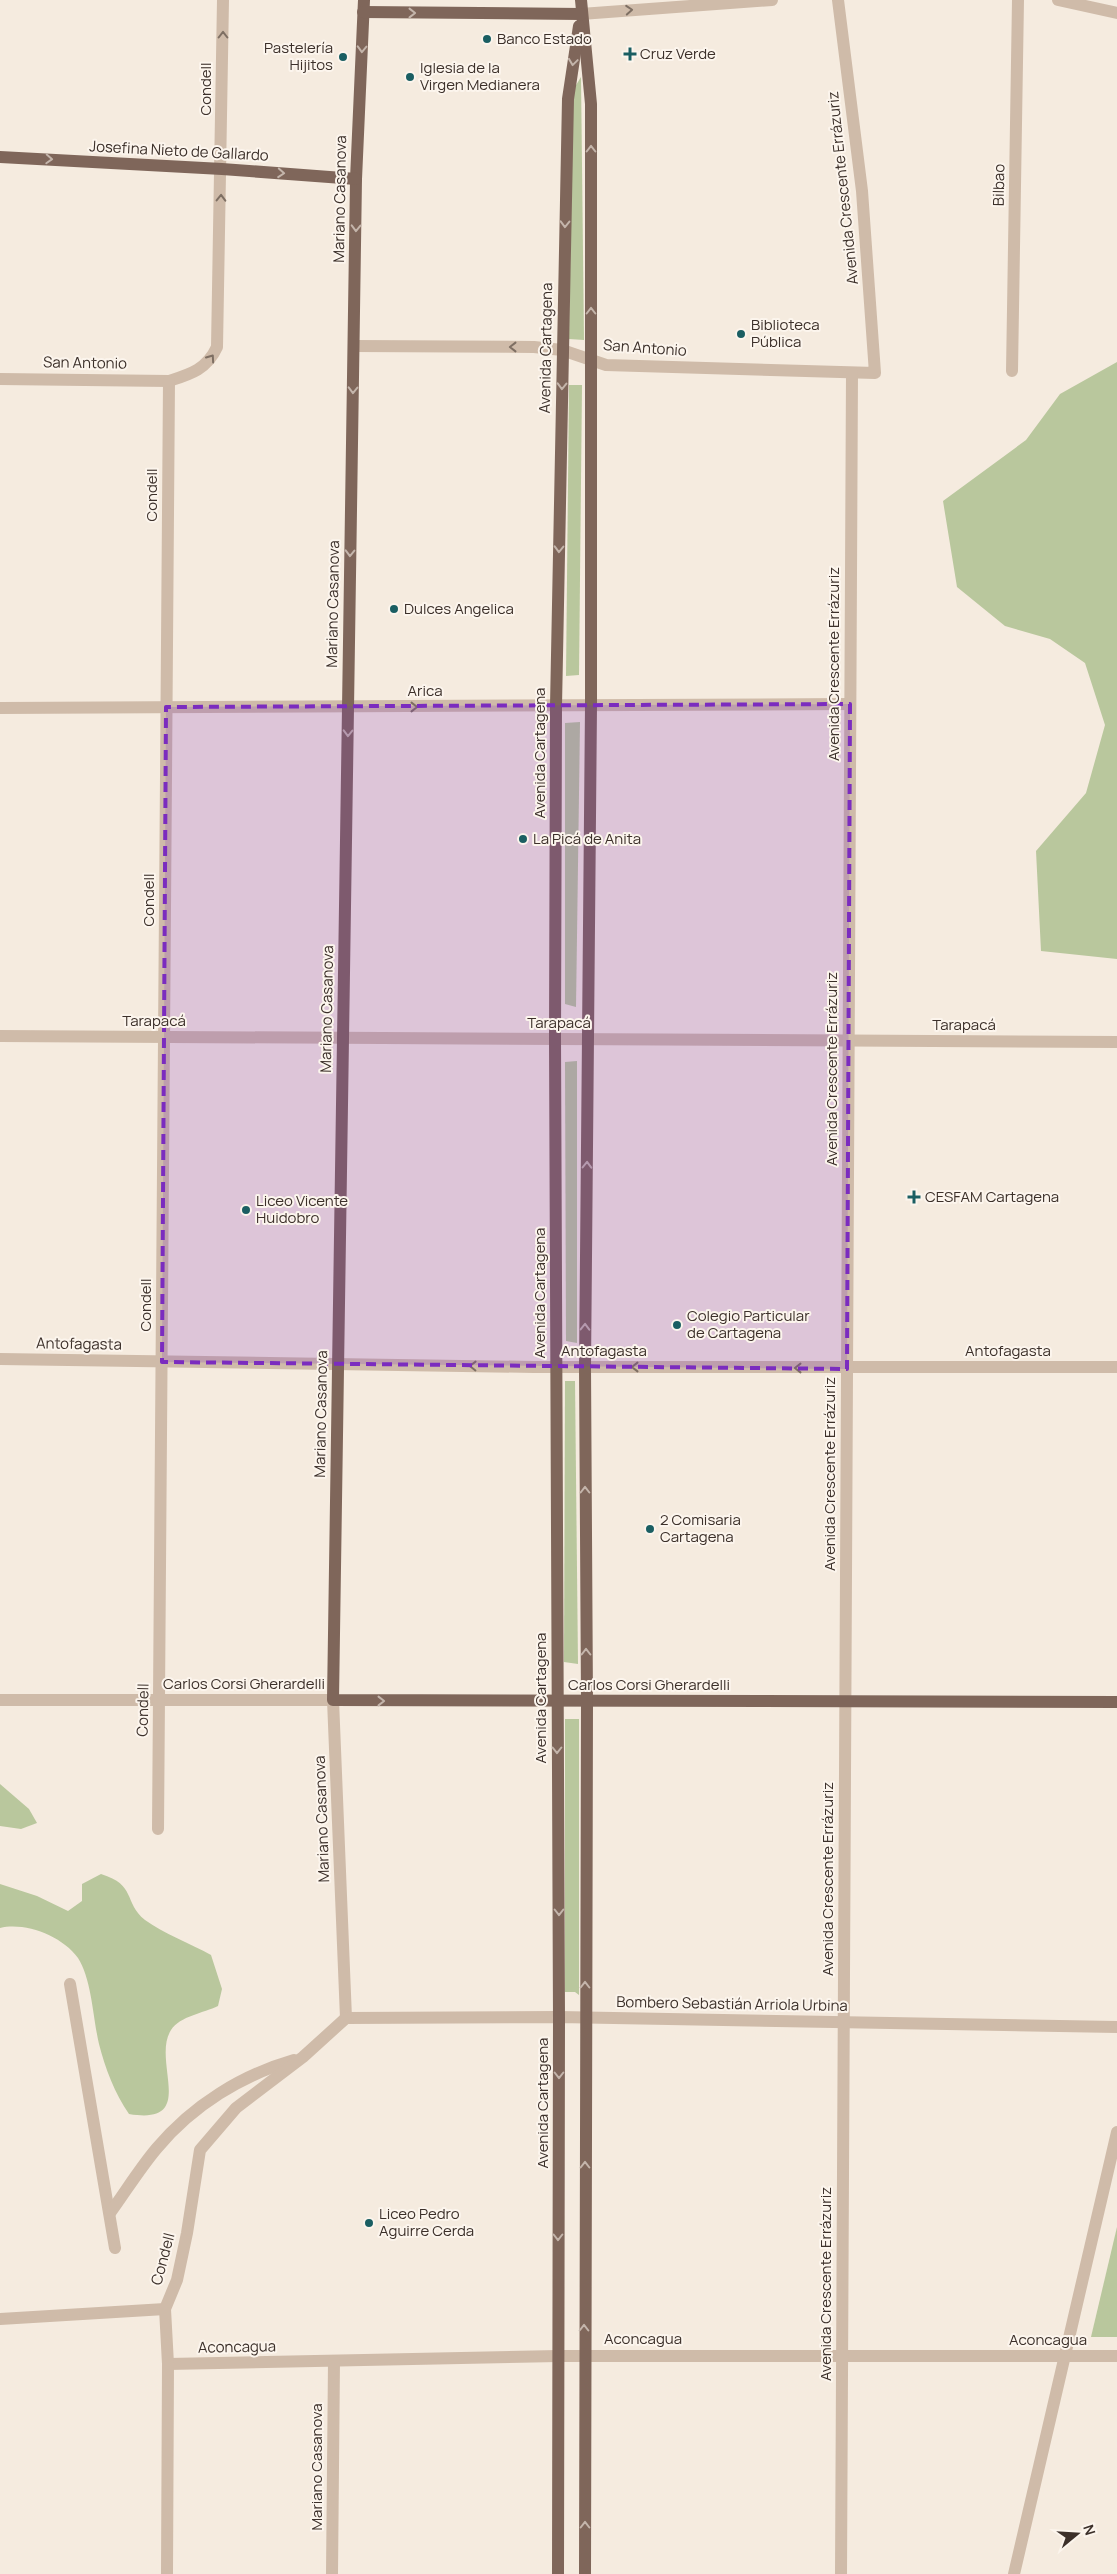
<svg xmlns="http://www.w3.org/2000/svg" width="1117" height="2574" viewBox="0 0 1117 2574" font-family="Manrope,sans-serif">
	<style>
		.green { fill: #b9c79d }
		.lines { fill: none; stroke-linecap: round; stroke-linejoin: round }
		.minor { stroke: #cfbba9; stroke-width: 12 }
		.major { stroke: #7f665a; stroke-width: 12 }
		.oneway { stroke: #7e6f63 }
		.oneway2 { stroke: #c4b5ab }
		.marked { fill: #7b2cbf; fill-opacity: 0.2; stroke: #7b2cbf; stroke-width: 4; stroke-dasharray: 10 6; stroke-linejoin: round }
		.poi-dot { fill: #1a5e62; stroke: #fcf5ed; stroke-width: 2 }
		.labels { text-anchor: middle; stroke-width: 4; stroke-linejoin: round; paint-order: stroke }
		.poi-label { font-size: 15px; fill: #3c302a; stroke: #fcf5ed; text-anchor: start }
		.street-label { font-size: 15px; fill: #3c302a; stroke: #fcf5ed }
	</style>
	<rect width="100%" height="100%" fill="#f5ebdf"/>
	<g class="green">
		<path d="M581 77 584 340 569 339 573 90Z"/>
		<path d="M1117 362V959L1041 951 1036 851 1086 793 1105 725 1085 663 1050 639 1005 626 957 587 943 501 1026 440 1060 394Z"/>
		<path d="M569 385H582L579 675 566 676Z"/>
		<path d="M580 722 576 1007 565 1004V723Z"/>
		<path d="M577 1061V1343L566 1341 565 1062Z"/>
		<path d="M565 1381H575L578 1664 564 1662Z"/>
		<path d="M565 1719H579V1995L575 1992H565Z"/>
		<path d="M0 1784 29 1809 37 1823 21 1829 0 1826Z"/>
		<path d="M101 1874C137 1885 123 1902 145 1920 163 1933 191 1944 211 1955L222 1989 218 2006C204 2013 180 2016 171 2030 151 2061 199 2126 129 2114 115 2094 105 2068 99 2044 93 2019 92 1980 78 1958 62 1936 26 1922 0 1928V1884L37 1896 68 1911 82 1901V1884Z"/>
		<path d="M1117 2227V2337H1091Z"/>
	</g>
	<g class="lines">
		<g class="minor">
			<path d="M1058 0 1117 13"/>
			<path d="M581 14 772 0"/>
			<path d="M354 346 534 347 562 350 606 365 875 373 862 191 838 0"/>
			<path d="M1012 371 1018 0"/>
			<path d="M0 379 169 381C191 374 207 369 217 347L223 0"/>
			<path d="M0 708 850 704"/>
			<path d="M0 1036 1117 1042"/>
			<path d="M0 1359 534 1367H1117"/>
			<path d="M0 1700H333L346 2018"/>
			<path d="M158 1829 169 381"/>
			<path d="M70 1984 115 2248"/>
			<path d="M346 2018 559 2017 1117 2027"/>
			<path d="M110 2213C126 2191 140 2168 157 2148 193 2105 242 2075 294 2060"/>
			<path d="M0 2319 165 2309"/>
			<path d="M168 2364 558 2356H1117"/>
			<path d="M167 2574 168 2364 165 2309 177 2280 187 2233 200 2150 236 2108 303 2057 346 2018"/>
			<path d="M332 2574 334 2361"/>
			<path d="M841 2574 852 373"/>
			<path d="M1014 2574 1117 2132"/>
		</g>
		<g class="major">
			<path d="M364 0 356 179 333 1700 1117 1702"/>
			<path d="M581 0 591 104V706L585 1367 587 1701 585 2574"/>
			<path d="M363 12 581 14"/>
			<path d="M0 157 222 169 356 179"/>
			<path d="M558 2574 559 2017 555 1039 556 706 568 99 579 26"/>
		</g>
	</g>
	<defs><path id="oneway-chevron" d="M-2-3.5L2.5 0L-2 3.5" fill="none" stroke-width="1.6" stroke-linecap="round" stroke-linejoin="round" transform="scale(1.25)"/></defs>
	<g class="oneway">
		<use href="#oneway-chevron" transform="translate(629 10) rotate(-4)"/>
		<use href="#oneway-chevron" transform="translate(223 35) rotate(-90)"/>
		<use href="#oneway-chevron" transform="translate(221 198) rotate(-89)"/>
		<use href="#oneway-chevron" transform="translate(513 347) rotate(-180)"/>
		<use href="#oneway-chevron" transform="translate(211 358) rotate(-55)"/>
		<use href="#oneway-chevron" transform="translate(414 707)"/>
		<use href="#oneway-chevron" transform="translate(473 1366) rotate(-179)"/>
		<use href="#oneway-chevron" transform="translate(635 1367) rotate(-180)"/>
		<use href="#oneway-chevron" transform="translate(798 1368) rotate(-180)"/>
	</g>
	<g class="oneway2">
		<use href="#oneway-chevron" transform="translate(412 13)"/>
		<use href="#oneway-chevron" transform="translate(362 49) rotate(92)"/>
		<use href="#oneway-chevron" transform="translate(573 62) rotate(98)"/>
		<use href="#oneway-chevron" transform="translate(591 149) rotate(-90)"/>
		<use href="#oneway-chevron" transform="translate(49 159) rotate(3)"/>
		<use href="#oneway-chevron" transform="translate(281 173) rotate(4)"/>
		<use href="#oneway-chevron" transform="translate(565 224) rotate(91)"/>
		<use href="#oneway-chevron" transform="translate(356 228) rotate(91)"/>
		<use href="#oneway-chevron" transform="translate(591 311) rotate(-90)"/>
		<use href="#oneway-chevron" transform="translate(562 386) rotate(91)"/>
		<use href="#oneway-chevron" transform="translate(353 390) rotate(91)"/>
		<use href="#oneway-chevron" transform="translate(559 549) rotate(91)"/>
		<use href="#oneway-chevron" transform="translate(350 553) rotate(91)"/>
		<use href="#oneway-chevron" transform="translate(348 733) rotate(91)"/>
		<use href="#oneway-chevron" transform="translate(587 1165) rotate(-89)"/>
		<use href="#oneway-chevron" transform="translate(585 1327) rotate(-89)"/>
		<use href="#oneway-chevron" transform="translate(585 1490) rotate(-90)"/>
		<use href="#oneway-chevron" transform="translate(586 1652) rotate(-90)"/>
		<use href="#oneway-chevron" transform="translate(381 1701)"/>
		<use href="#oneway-chevron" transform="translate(557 1750) rotate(90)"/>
		<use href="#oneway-chevron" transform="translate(559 1912) rotate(90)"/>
		<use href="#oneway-chevron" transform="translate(585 1985) rotate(-90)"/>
		<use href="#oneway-chevron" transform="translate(559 2075) rotate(90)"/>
		<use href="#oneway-chevron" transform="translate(585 2165) rotate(-90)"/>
		<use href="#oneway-chevron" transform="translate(558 2237) rotate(90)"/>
		<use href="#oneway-chevron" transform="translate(584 2328) rotate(-90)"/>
		<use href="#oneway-chevron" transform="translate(585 2525) rotate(-90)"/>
	</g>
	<path class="marked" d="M850 704 847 1369 162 1362 166 707Z"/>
	<g class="poi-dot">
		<circle cx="487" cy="39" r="5"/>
		<path d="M627.5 46.5h5v5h5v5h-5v5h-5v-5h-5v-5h5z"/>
		<circle cx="343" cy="57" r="5"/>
		<circle cx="410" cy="77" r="5"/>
		<circle cx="741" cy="334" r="5"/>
		<circle cx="394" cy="609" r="5"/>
		<circle cx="523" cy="839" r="5"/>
		<path d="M911.5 1189.5h5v5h5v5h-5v5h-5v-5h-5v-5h5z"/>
		<circle cx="246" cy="1210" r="5"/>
		<circle cx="677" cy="1325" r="5"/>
		<circle cx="650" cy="1529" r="5"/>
		<circle cx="369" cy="2223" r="5"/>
	</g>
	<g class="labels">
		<g class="poi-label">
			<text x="497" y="44">Banco Estado</text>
			<text x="333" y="53" text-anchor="end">Pastelería<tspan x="333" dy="17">Hijitos</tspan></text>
			<text x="640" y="59">Cruz Verde</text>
			<text x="420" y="73">Iglesia de la<tspan x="420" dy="17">Virgen Medianera</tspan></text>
			<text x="751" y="330">Biblioteca<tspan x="751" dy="17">Pública</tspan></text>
			<text x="404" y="614">Dulces Angelica</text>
			<text x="533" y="844">La Picá de Anita</text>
			<text x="925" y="1202">CESFAM Cartagena</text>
			<text x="256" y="1206">Liceo Vicente<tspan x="256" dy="17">Huidobro</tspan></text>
			<text x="687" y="1321">Colegio Particular<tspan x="687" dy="17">de Cartagena</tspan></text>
			<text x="660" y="1525">2 Comisaria<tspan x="660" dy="17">Cartagena</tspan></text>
			<text x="379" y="2219">Liceo Pedro<tspan x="379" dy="17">Aguirre Cerda</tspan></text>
		</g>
		<g class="street-label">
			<text transform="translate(206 89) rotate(-90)" y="5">Condell</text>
			<text transform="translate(179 151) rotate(3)" y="5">Josefina Nieto de Gallardo</text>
			<text transform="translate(999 185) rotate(-89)" y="5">Bilbao</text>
			<text transform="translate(843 188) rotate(-96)" y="5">Avenida Crescente Errázuriz</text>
			<text transform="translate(340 199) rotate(-89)" y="5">Mariano Casanova</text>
			<text transform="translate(546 348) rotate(-89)" y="5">Avenida Cartagena</text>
			<text transform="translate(645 348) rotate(4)" y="5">San Antonio</text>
			<text transform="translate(85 363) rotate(1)" y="5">San Antonio</text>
			<text transform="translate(152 495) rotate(-90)" y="5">Condell</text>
			<text transform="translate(333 604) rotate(-89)" y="5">Mariano Casanova</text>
			<text transform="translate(834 664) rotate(-90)" y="5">Avenida Crescente Errázuriz</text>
			<text x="425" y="696">Arica</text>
			<text transform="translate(540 753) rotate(-90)" y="5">Avenida Cartagena</text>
			<text transform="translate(149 900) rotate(-90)" y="5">Condell</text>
			<text transform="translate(327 1009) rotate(-89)" y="5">Mariano Casanova</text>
			<text x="154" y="1026">Tarapacá</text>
			<text x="559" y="1028">Tarapacá</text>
			<text x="964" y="1030">Tarapacá</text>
			<text transform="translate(832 1069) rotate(-90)" y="5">Avenida Crescente Errázuriz</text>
			<text transform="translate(540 1293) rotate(-90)" y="5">Avenida Cartagena</text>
			<text transform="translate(146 1305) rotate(-90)" y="5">Condell</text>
			<text transform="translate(79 1344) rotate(1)" y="5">Antofagasta</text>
			<text x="604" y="1356">Antofagasta</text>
			<text x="1008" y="1356">Antofagasta</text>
			<text transform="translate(321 1414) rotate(-89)" y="5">Mariano Casanova</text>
			<text transform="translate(830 1474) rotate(-90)" y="5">Avenida Crescente Errázuriz</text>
			<text x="244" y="1689">Carlos Corsi Gherardelli</text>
			<text x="649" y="1690">Carlos Corsi Gherardelli</text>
			<text transform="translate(541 1698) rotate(-90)" y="5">Avenida Cartagena</text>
			<text transform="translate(143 1710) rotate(-89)" y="5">Condell</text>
			<text transform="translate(322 1819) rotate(-92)" y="5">Mariano Casanova</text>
			<text transform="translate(828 1879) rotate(-90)" y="5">Avenida Crescente Errázuriz</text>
			<text transform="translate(732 2004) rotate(1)" y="5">Bombero Sebastián Arriola Urbina</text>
			<text transform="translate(543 2103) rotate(-90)" y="5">Avenida Cartagena</text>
			<text transform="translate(163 2259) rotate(-75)" y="5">Condell</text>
			<text transform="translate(826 2284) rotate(-90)" y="5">Avenida Crescente Errázuriz</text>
			<text x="643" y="2344">Aconcagua</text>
			<text x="1048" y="2345">Aconcagua</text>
			<text transform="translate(237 2347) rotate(-1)" y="5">Aconcagua</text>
			<text transform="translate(317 2467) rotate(-90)" y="5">Mariano Casanova</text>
		</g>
	</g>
	<g transform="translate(1077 2534) rotate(72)" stroke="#fcf5ed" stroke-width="4" paint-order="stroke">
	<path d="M0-4L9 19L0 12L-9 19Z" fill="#3c302a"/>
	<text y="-8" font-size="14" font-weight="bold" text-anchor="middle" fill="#3c302a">N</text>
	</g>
</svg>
